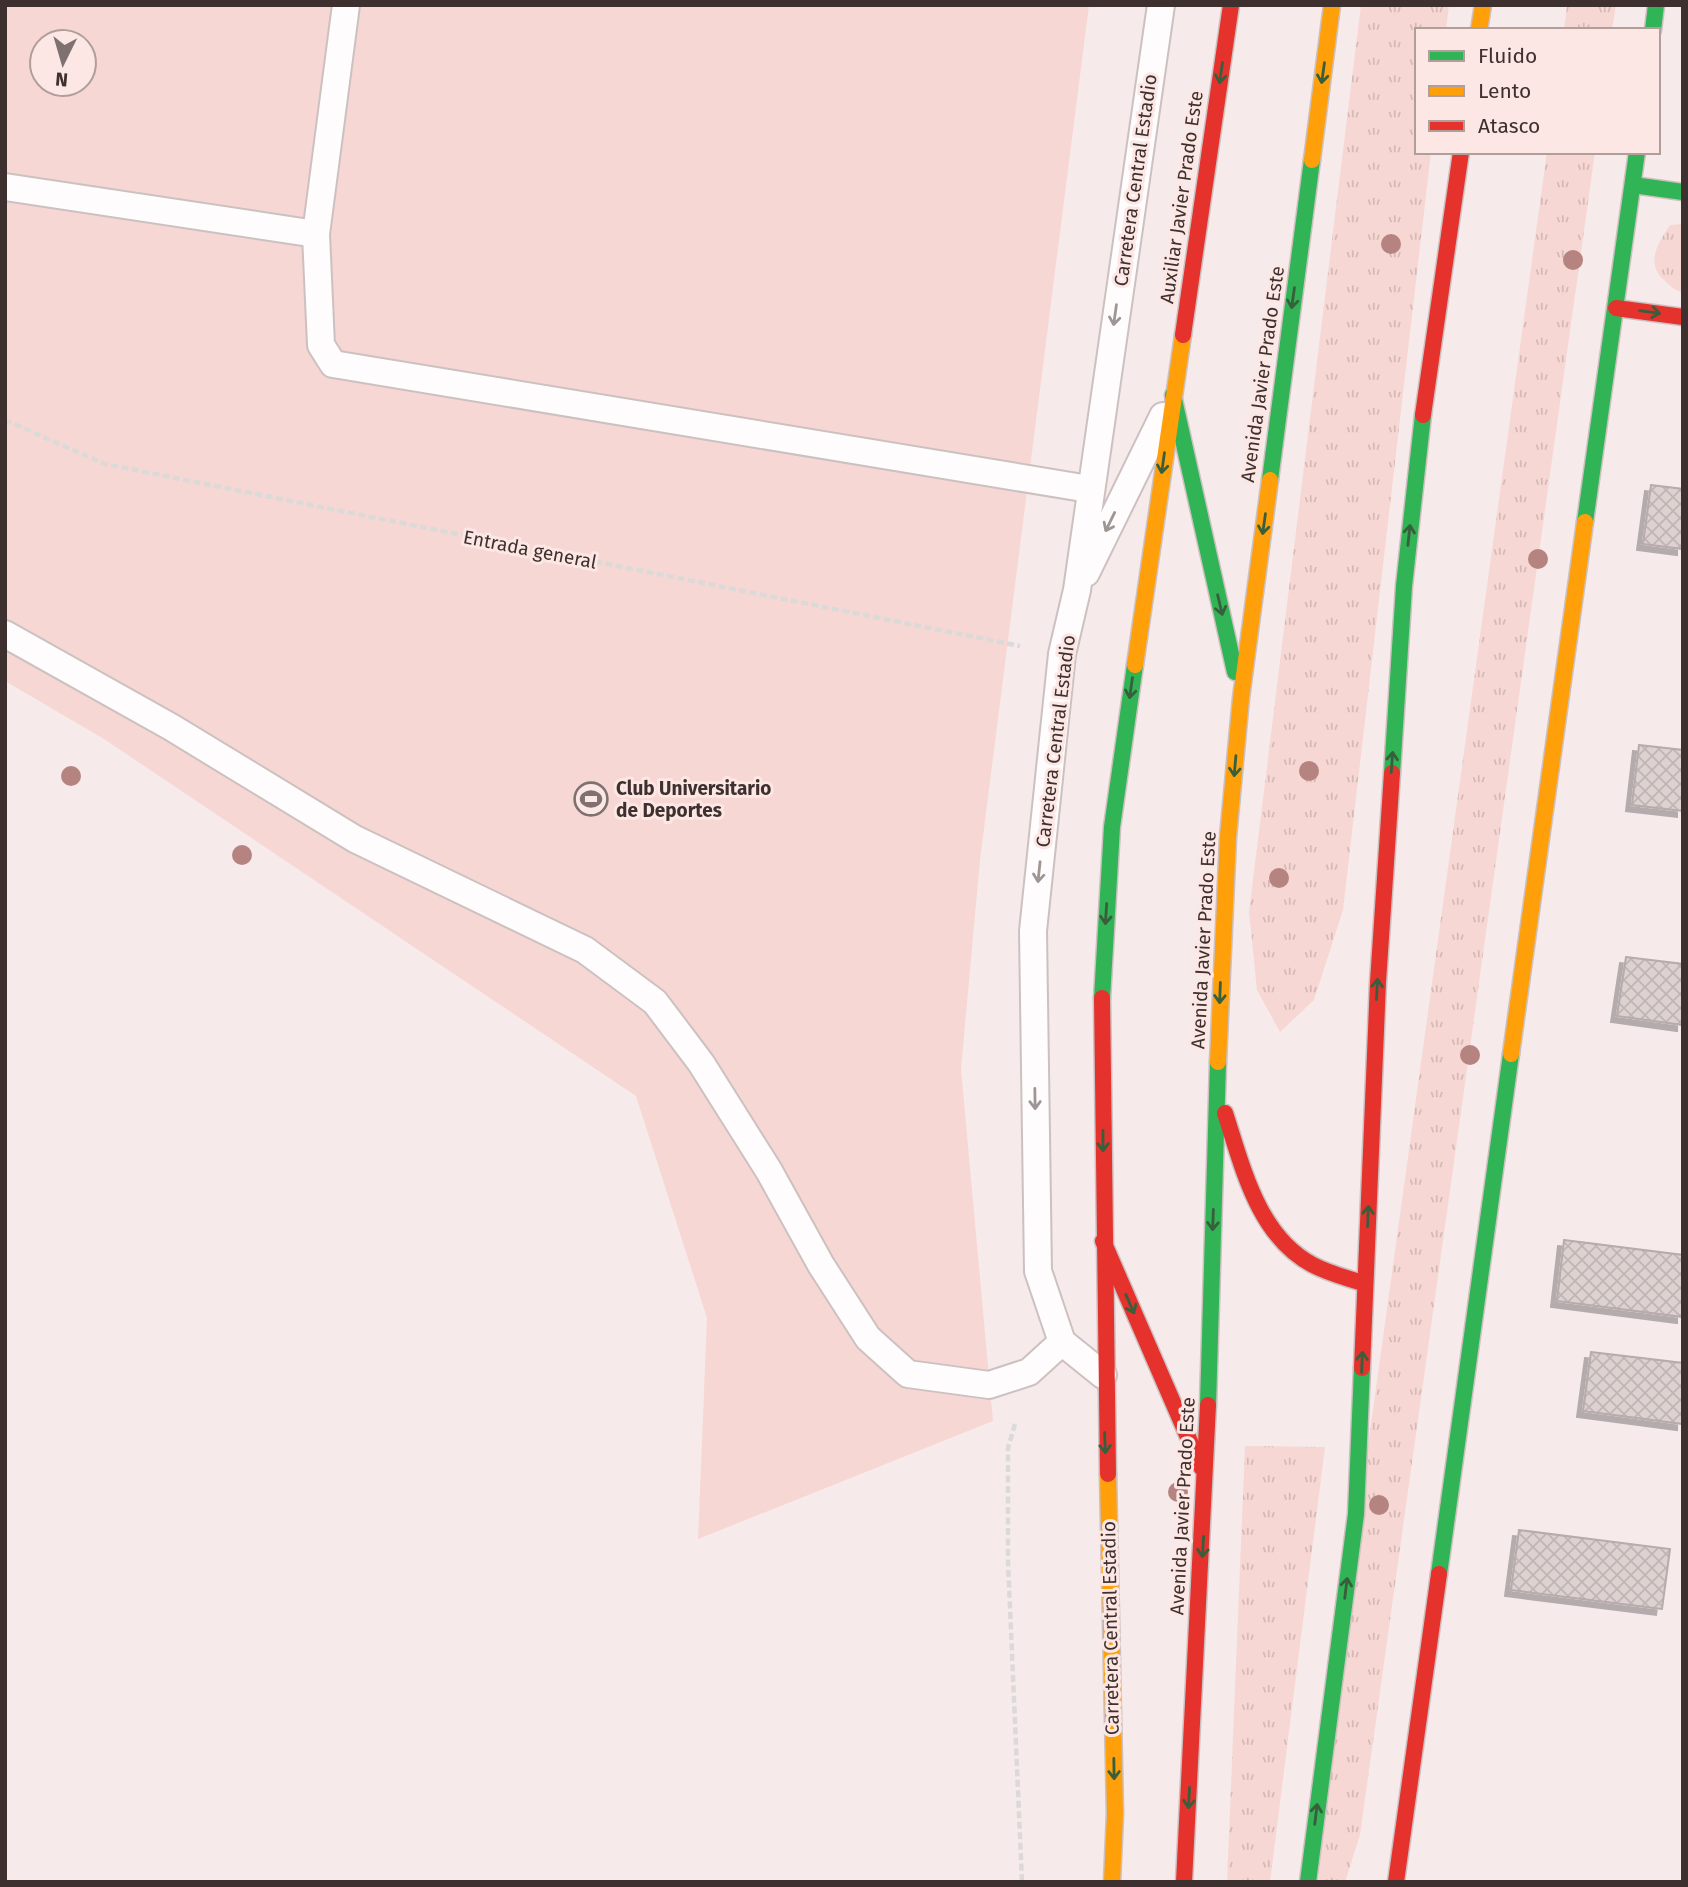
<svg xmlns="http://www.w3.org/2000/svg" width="1688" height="1887" viewBox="0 0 1688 1887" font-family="'Fira Sans',sans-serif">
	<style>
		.grass { fill: url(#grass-tufts) }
		.garden { fill: #f7d7d3; fill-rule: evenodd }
		.building { fill: url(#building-cross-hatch); stroke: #b7acab; stroke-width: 2; filter: url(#shadow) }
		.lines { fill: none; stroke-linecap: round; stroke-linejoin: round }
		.lane-casing { stroke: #ccc1c0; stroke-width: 30 }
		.fast-casing { stroke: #ccc1c0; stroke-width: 19 }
		.slow-casing { stroke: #ccc1c0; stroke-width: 19 }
		.jam-casing { stroke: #ccc1c0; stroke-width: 19 }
		.path { stroke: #dcd9d9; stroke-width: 4.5; stroke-dasharray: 7 3.5; stroke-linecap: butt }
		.lane { stroke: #fefcfc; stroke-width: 26 }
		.fast { stroke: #30b455; stroke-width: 16 }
		.slow { stroke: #ff9f0a; stroke-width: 16 }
		.jam { stroke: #e5322d; stroke-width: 16 }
		.tree { fill: #b58481 }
		.oneway { stroke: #385e3c }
		.oneway2 { stroke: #9e9695 }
		.labels { text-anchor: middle; stroke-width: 6; stroke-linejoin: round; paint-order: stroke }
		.street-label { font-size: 19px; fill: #3d302e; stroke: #fce7e4 }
		.poi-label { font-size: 19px; font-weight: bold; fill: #3d302e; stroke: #fce7e4; text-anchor: start }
	</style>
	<defs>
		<pattern id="grass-tufts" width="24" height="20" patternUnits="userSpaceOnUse" patternTransform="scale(1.75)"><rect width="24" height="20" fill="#f7d7d3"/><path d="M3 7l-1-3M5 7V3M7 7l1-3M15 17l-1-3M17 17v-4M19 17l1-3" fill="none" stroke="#d5b9b5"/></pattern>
		<pattern id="building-cross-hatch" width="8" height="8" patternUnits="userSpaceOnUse" patternTransform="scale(1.75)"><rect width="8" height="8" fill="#ded2d1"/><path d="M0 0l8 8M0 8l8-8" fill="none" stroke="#bfb5b4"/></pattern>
		<filter id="shadow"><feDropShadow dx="-6" dy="6" stdDeviation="0" flood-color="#0004"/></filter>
	</defs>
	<rect width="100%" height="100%" fill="#f6ebea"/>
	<g class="grass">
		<path d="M1361 5H1449L1446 30H1417V152H1431L1343 910 1314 1000 1280 1032 1257 990 1249 912Z"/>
		<path d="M1567 5H1616L1612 30H1564Z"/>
		<path d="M1547 152H1595L1360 1835 1345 1882H1318L1341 1641Z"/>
		<path d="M1683 224V292C1675 291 1670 286 1664 280 1645 263 1658 243 1670 225Z"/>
		<path d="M1245 1446 1325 1447 1270 1882H1227Z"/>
	</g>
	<path class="garden" d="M5 5H1089L980 860 961 1069 993 1421 698 1539 707 1318 636 1096 104 739 5 681ZM42 42H84V84H42Z"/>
	<g class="building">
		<path d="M1651 485 1683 489V549L1643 544Z"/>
		<path d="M1639 745 1683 750V811L1632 805Z"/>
		<path d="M1626 957 1683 964V1025L1617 1016Z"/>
		<path d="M1564 1240 1683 1255V1317L1557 1301Z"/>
		<path d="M1591 1352 1683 1363V1424L1583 1411Z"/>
		<path d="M1519 1530 1670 1549 1662 1609 1511 1590Z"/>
	</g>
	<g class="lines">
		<defs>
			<g id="lane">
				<path d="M5 187 316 234 346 5"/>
				<path d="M316 234 321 345 333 364 1089 489"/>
				<path d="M1086 573 1163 416"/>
				<path d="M5 634 171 727 355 839 585 950 655 1002 701 1063 769 1171 821 1265 868 1338 908 1374 989 1385 1029 1372 1062 1342"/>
				<path d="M1103 1375 1062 1342 1038 1271 1033 931 1062 654 1077 590 1161 5"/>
			</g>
			<g id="fast">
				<path d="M1653 30 1656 5"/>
				<path d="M1633 185 1683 192"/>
				<path d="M1173 395 1235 672"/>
				<path d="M1270 480 1312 160"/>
				<path d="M1585 522 1637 152"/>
				<path d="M1392 773 1404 586 1423 415"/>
				<path d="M1102 998 1112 827 1135 665"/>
				<path d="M1208 1405 1218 1062"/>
				<path d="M1439 1574 1511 1054"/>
				<path d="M1308 1882 1356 1514 1362 1368"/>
			</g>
			<g id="slow">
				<path d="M1479 30 1483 5"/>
				<path d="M1312 160 1332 5"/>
				<path d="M1135 665 1183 335"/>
				<path d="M1511 1054 1585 522"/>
				<path d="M1218 1062 1228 837 1241 698 1270 480"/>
				<path d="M1108 1474 1115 1814 1112 1882"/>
			</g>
			<g id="jam">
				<path d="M1616 308 1683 317"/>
				<path d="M1183 335 1231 5"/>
				<path d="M1423 415 1461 152"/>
				<path d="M1102 998 1108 1474"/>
				<path d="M1225 1113C1243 1168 1258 1236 1313 1265 1330 1274 1348 1278 1365 1284"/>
				<path d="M1103 1241 1201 1467"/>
				<path d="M1362 1368 1378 982 1392 773"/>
				<path d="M1184 1882 1208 1405"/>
				<path d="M1396 1882 1439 1574"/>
			</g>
		</defs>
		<use href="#lane" class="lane-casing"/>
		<use href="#fast" class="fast-casing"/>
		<use href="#slow" class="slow-casing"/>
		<use href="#jam" class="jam-casing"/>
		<g class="path">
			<path d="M5 420 105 464 1020 646"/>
			<path d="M1015 1424 1008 1448V1562L1022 1882"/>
		</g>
		<use href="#lane" class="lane"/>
		<use href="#fast" class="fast"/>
		<use href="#slow" class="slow"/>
		<use href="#jam" class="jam"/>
	</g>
	<g class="tree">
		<circle cx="1391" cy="244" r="10"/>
		<circle cx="1573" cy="260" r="10"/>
		<circle cx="1538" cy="559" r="10"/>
		<circle cx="1309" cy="771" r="10"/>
		<circle cx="71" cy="776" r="10"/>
		<circle cx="242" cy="855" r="10"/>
		<circle cx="1279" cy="878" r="10"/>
		<circle cx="1470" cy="1055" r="10"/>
		<circle cx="1178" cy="1492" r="10"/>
		<circle cx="1379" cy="1505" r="10"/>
	</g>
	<defs><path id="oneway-shaft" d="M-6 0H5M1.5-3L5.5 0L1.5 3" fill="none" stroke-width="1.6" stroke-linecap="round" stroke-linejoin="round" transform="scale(1.75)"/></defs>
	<g class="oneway">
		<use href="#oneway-shaft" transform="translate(1221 73) rotate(98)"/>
		<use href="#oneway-shaft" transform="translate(1323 73) rotate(98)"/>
		<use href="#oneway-shaft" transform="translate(1293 298) rotate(98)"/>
		<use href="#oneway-shaft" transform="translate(1650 312) rotate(8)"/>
		<use href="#oneway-shaft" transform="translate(1163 463) rotate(98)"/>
		<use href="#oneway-shaft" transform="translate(1264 524) rotate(98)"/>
		<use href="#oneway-shaft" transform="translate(1409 535) rotate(-84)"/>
		<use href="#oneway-shaft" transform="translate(1220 605) rotate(77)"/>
		<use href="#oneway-shaft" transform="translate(1131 688) rotate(98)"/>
		<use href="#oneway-shaft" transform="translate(1392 762) rotate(-86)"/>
		<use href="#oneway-shaft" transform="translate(1235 766) rotate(95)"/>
		<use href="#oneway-shaft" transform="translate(1106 914) rotate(94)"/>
		<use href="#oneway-shaft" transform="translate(1377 989) rotate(-87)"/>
		<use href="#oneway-shaft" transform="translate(1220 993) rotate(92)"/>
		<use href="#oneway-shaft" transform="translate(1103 1141) rotate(90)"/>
		<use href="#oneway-shaft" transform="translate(1368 1216) rotate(-88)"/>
		<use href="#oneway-shaft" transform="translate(1213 1220) rotate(92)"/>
		<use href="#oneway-shaft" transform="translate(1130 1304) rotate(66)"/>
		<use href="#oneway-shaft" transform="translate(1362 1362) rotate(-88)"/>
		<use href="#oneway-shaft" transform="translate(1105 1443) rotate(88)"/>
		<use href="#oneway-shaft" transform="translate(1203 1547) rotate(93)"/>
		<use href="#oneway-shaft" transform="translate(1346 1588) rotate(-83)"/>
		<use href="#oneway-shaft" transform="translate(1114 1769) rotate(89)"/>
		<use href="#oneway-shaft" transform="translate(1189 1798) rotate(93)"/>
		<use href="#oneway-shaft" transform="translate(1316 1814) rotate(-83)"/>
	</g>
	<g class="oneway2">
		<use href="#oneway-shaft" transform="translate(1115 315) rotate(98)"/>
		<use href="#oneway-shaft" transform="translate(1110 522) rotate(116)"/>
		<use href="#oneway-shaft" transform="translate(1039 872) rotate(96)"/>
		<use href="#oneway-shaft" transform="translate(1035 1099) rotate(89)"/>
	</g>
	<defs>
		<symbol id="stadium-ring" viewBox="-11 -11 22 22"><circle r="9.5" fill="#fce7e4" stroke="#7e7170" stroke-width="1.5"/><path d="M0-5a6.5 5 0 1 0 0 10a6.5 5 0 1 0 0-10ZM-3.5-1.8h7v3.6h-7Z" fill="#7e7170"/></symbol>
	</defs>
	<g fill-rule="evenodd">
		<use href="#stadium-ring" x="572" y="780" width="38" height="38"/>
	</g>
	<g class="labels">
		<g class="street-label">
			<text transform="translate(1135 180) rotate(-82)" y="7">Carretera Central Estadio</text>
			<text transform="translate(1181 197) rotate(-82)" y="7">Auxiliar Javier Prado Este</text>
			<text transform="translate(1262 374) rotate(-82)" y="7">Avenida Javier Prado Este</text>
			<text transform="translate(530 549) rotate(11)" y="7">Entrada general</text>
			<text transform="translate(1055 741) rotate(-83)" y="7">Carretera Central Estadio</text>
			<text transform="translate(1203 940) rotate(-87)" y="7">Avenida Javier Prado Este</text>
			<text transform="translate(1182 1506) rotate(-87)" y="7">Avenida Javier Prado Este</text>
			<text transform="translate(1110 1628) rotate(-91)" y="7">Carretera Central Estadio</text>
		</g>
		<g class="poi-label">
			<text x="616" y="795">Club Universitario<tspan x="616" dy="22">de Deportes</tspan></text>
		</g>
	</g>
	<rect width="1688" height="1887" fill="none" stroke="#3d302e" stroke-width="14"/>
	<rect x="1415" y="28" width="245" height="126" fill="#fce7e4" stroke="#b09e9b" stroke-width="2"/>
	<rect x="1429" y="51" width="35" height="10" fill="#30b455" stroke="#b09e9b" stroke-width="2"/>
	<text x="1478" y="63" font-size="21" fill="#3d302e">Fluido</text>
	<rect x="1429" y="86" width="35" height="10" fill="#ff9f0a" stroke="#b09e9b" stroke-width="2"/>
	<text x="1478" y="98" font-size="21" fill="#3d302e">Lento</text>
	<rect x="1429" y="121" width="35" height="10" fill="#e5322d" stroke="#b09e9b" stroke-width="2"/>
	<text x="1478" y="133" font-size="21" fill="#3d302e">Atasco</text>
	<g transform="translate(63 63) rotate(185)"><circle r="33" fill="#fce7e4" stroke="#b09e9b" stroke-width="2"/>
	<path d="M0-5L12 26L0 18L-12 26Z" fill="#7e7170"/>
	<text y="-10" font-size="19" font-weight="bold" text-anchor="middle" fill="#3d302e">N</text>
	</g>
</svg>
